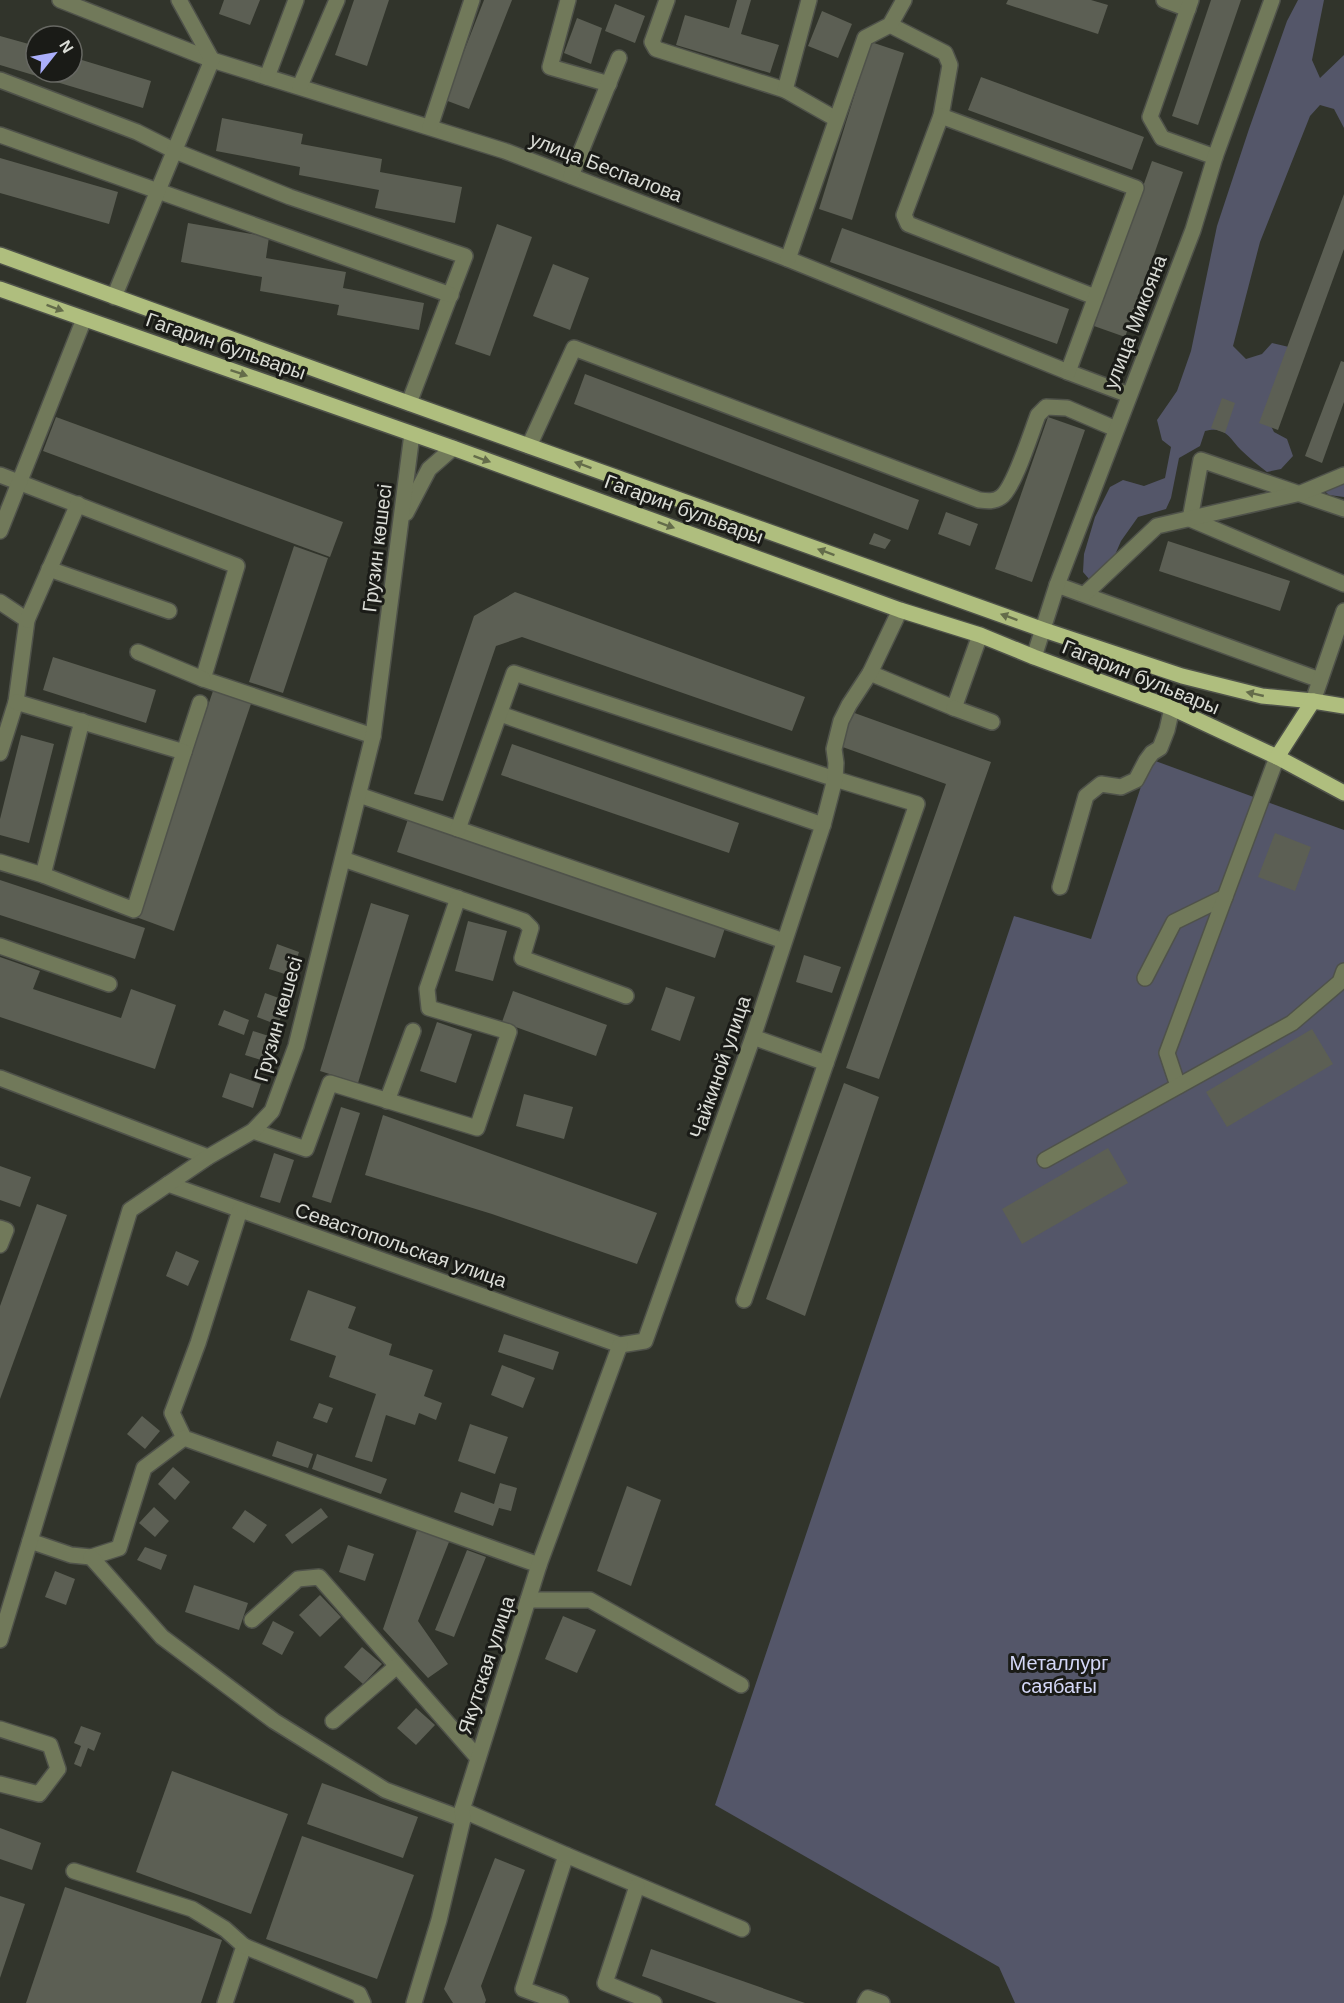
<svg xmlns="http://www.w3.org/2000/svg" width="1344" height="2003" viewBox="0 0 1344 2003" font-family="Helvetica,sans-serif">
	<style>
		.green { fill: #545669 }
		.building { fill: #5c5f54 }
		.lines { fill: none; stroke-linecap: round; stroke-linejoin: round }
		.minor-casing { stroke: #4f524a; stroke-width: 18 }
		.major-casing { stroke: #4f524a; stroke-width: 18 }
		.minor { stroke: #71795a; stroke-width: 15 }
		.major { stroke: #afbe7e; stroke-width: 15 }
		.oneway { fill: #646c4a }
		.labels { text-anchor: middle; stroke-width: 6; stroke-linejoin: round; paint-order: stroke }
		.street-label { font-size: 20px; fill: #dadcd6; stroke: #1a1b17 }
		.park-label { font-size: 20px; fill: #d4d7f7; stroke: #1a1b17 }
	</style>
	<rect width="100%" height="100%" fill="#31342b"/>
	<g class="green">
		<path d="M1298 0H1324L1312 60 1320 78 1344 55V128L1334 109 1320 105 1310 116 1260 242 1233 346 1246 359 1262 354 1272 343 1289 347 1266 416 1274 432 1287 439 1293 456 1281 469 1267 472C1258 465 1249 458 1241 450 1229 438 1226 426 1205 431L1200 446 1179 458 1171 498 1166 509 1138 517 1121 541 1108 571 1095 586 1083 572 1084 554 1095 517 1110 487 1123 480 1144 486 1165 478 1171 447 1162 440 1157 420 1177 391 1191 351 1217 226 1249 129 1287 21Z"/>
		<path d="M1344 476V497L1329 495 1321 488Z"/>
		<path d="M1150 759 1344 830V2003H1015L999 1967 715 1805 1014 916 1091 939Z"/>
	</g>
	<g class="building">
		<path d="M224 0H260L250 25 219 14Z"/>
		<path d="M354 0H389L367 66 335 55Z"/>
		<path d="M484 0H512L469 109 445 100Z"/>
		<path d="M737 0H751L741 34 779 45 770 73 676 45 685 15 729 28Z"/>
		<path d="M1008 0H1091L1108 5 1098 34 1006 4Z"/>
		<path d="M1211 0H1241L1198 125 1172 116Z"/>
		<path d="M615 4 645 16 635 43 605 31Z"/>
		<path d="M822 11 852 24 838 58 808 46Z"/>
		<path d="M577 18 602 28 591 64 564 53Z"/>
		<path d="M0 36 36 46V72H72V57L151 81 143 108 0 65Z"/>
		<path d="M871 42 904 53 852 220 819 209Z"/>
		<path d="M981 77 1144 137 1132 170 968 110Z"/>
		<path d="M222 118 303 134 301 144 382 159 380 172 462 187 455 223 375 208 379 190 299 175 300 167 216 151Z"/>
		<path d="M0 158 118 192 109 224 0 193Z"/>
		<path d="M1152 161 1183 172 1125 337 1094 326Z"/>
		<path d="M1344 194V249L1278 430 1259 423Z"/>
		<path d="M188 223 269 237 266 258 346 272 343 288 424 303 419 330 337 315 339 305 260 291 262 277 181 262Z"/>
		<path d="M497 224 532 237 490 356 455 344Z"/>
		<path d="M842 228 1069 309 1057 344 830 262Z"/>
		<path d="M553 264 589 278 570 330 533 316Z"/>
		<path d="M1341 361 1344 362V402L1322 463 1305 456Z"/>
		<path d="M585 374 919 500 908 530 574 404Z"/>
		<path d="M1222 398 1235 403 1225 433 1211 428Z"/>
		<path d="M56 417 343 522 330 557 43 451Z"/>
		<path d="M1048 417 1085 430 1032 582 995 569Z"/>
		<path d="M946 512 978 524 970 546 938 534Z"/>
		<path d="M874 533 891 540 885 549 869 544Z"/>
		<path d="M1168 541 1290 581 1280 611 1159 571Z"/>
		<path d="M294 546 328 558 283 693 249 682Z"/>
		<path d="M515 592 805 697 792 731 522 637 496 646 443 801 414 794 474 616Z"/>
		<path d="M53 657 156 690 146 723 43 690Z"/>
		<path d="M214 688 252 701 174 931 136 917Z"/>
		<path d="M849 711 991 762 879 1079 846 1068 946 784 837 745Z"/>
		<path d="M21 735 54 744 29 843 0 835V819Z"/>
		<path d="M512 744 739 823 729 853 501 775Z"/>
		<path d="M408 819 726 925 715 958 397 852Z"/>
		<path d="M1275 833 1311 847 1295 891 1258 877Z"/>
		<path d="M0 880 145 928 135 959 0 915Z"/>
		<path d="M371 903 409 915 358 1083 320 1071Z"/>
		<path d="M468 921 507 931 493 981 455 971Z"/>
		<path d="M277 944 299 952 291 976 269 969Z"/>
		<path d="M804 955 841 967 832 993 796 982Z"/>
		<path d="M0 957 40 971 33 989 121 1018 131 989 176 1005 155 1069 0 1017Z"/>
		<path d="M666 987 695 997 680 1041 651 1030Z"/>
		<path d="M513 991 607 1025 596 1056 502 1022Z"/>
		<path d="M265 993 287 1001 278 1025 257 1017Z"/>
		<path d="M224 1010 249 1020 244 1035 218 1025Z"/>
		<path d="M437 1022 472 1034 456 1083 420 1071Z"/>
		<path d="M1312 1029 1333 1064 1227 1127 1206 1092Z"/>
		<path d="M253 1031 275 1038 267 1062 245 1055Z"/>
		<path d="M230 1073 261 1084 253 1108 222 1097Z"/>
		<path d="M844 1083 879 1097 805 1316 766 1299Z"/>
		<path d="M524 1094 573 1107 564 1139 516 1126Z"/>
		<path d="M341 1107 360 1113 331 1203 312 1197Z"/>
		<path d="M383 1115 657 1213 637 1264 492 1214 365 1175Z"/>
		<path d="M1108 1148 1128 1183 1022 1244 1002 1209Z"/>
		<path d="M274 1153 294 1160 280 1203 260 1197Z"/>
		<path d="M0 1166 31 1177 20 1207 0 1200Z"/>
		<path d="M37 1204 67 1215 0 1399V1306Z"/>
		<path d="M176 1251 199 1261 188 1286 166 1276Z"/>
		<path d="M308 1290 356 1307 348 1328 392 1344 389 1355 433 1370 424 1396 442 1403 436 1420 419 1413 415 1425 386 1415 372 1462 355 1457 376 1394 329 1377 336 1356 290 1340Z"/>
		<path d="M504 1334 559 1352 553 1370 498 1352Z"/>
		<path d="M502 1365 535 1378 523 1408 491 1395Z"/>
		<path d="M319 1403 333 1408 327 1423 313 1418Z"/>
		<path d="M142 1416 160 1431 145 1449 127 1434Z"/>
		<path d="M470 1424 508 1437 495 1474 458 1461Z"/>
		<path d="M277 1441 313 1454 308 1468 272 1456Z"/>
		<path d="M317 1454 387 1479 381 1494 312 1469Z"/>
		<path d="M173 1467 190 1482 175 1500 158 1484Z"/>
		<path d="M500 1483 517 1488 511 1511 499 1508 493 1526 454 1512 461 1492 494 1504Z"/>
		<path d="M627 1486 661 1500 631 1586 597 1571Z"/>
		<path d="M154 1507 169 1521 155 1537 139 1523Z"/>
		<path d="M321 1508 328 1517 292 1544 285 1535Z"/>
		<path d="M245 1510 267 1525 254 1543 232 1528Z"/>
		<path d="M418 1527 449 1542 418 1621 448 1664 428 1678 383 1629Z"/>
		<path d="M348 1545 374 1554 365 1581 339 1572Z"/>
		<path d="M145 1547 167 1555 161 1570 137 1560Z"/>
		<path d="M467 1550 486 1557 454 1637 435 1630Z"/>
		<path d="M55 1571 75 1579 66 1605 45 1597Z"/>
		<path d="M194 1585 248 1603 239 1630 185 1612Z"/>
		<path d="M320 1595 341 1617 320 1637 299 1615Z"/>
		<path d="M563 1616 596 1630 577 1673 545 1659Z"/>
		<path d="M273 1621 294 1632 282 1655 262 1644Z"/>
		<path d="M362 1647 382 1664 363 1684 344 1667Z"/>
		<path d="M416 1708 435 1725 416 1745 397 1728Z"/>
		<path d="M81 1726 101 1733 94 1751 88 1748 81 1767 74 1764 81 1746 74 1743Z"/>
		<path d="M172 1771 288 1814 251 1914 136 1872Z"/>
		<path d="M322 1783 418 1817 403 1858 307 1824Z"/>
		<path d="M0 1828 41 1843 32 1870 0 1859Z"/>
		<path d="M302 1836 414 1875 377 1979 266 1939Z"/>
		<path d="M495 1858 525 1870 481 1986 486 2000 485 2003H453L444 1989Z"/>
		<path d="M65 1887 222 1940 201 2003H26Z"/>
		<path d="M0 1896 25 1904 0 1978Z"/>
		<path d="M651 1949 805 2003H717L642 1976Z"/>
	</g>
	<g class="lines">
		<defs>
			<g id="minor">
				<path d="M60 0 212 60 505 151 788 259 1068 372 1129 395"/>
				<path d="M568 0 550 67 609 84"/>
				<path d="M667 0 652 42 656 49 785 90"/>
				<path d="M809 0 785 90 836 119"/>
				<path d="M1164 0 1188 9"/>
				<path d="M1191 0 1150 117 1162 138 1215 157"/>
				<path d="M890 25 945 53 950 65 941 116 904 215 908 224 1095 297"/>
				<path d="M267 77 296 0"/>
				<path d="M0 80 137 132 175 151 290 197 465 256 409 403"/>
				<path d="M300 86 337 0"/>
				<path d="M941 116 1136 188 1068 372"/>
				<path d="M430 127 472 0"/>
				<path d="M0 135 451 295"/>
				<path d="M571 176 619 58"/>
				<path d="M788 259 865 38 890 25 904 0"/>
				<path d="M114 297 212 60 179 0"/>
				<path d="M529 446 574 348 979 500C987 501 994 502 1001 497 1014 488 1031 433 1038 415L1046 407 1067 408 1116 429"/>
				<path d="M0 475 237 566 203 679 373 736"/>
				<path d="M1344 509 1201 460 1190 519 1344 584"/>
				<path d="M406 513 429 469 453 448"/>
				<path d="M0 531 84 319"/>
				<path d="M49 569 169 611"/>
				<path d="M1057 585 1320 680"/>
				<path d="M1085 594 1157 526 1301 493 1344 475"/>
				<path d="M0 602 27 620 16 702 0 753"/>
				<path d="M27 620 78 504"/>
				<path d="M138 652 203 679"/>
				<path d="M1034 657 1057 585 1193 230 1215 157 1272 0"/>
				<path d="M870 673 954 708 980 635"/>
				<path d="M1313 701 1344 611"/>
				<path d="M954 708 992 722"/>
				<path d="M500 714 823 825"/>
				<path d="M184 752 200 703"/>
				<path d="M359 795 784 941"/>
				<path d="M458 829 514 673 835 779 917 804 826 1063 753 1037"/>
				<path d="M343 859 524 921 531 928 522 958 626 996"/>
				<path d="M0 862 43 875 134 910 184 752 16 702"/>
				<path d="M43 875 82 721"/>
				<path d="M1060 887 1086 796 1101 784 1121 787 1136 780 1146 761 1152 753 1160 748 1167 730 1172 708"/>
				<path d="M0 946 109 984"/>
				<path d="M1145 978 1174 922 1225 897"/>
				<path d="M0 1078 208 1157"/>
				<path d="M1178 1086 1167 1053 1277 757"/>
				<path d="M387 1101 413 1031"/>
				<path d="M253 1131 306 1149 330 1083 477 1128 509 1032 429 1008 427 989 458 898"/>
				<path d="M1045 1160 1292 1023 1340 982 1344 971"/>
				<path d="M168 1184 620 1345 645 1341 753 1037 823 825 835 779 836 763 834 749 841 721 849 705 870 673 900 610"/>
				<path d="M240 1210 198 1343 172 1413 184 1438 539 1565"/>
				<path d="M0 1228 6 1230 0 1245"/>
				<path d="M744 1300 826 1063"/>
				<path d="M30 1541 71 1555 91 1557 119 1548 144 1468 184 1438"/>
				<path d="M91 1557 162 1637 274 1721 385 1790 463 1819"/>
				<path d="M528 1600H590L741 1685"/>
				<path d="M252 1620 298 1579 319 1577 478 1758"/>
				<path d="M0 1640 130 1210 208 1157 253 1131 272 1111 296 1046 373 736 412 434"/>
				<path d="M333 1721 397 1666"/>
				<path d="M0 1729 50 1745 58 1769 39 1794 0 1784"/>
				<path d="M462 1810 566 1855 523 1989 561 2003"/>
				<path d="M566 1855 742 1929"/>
				<path d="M74 1871 192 1909 225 1929 244 1946 225 2003"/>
				<path d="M637 1886 605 1983 654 2003"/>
				<path d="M244 1946 359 1994 363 2003"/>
				<path d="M414 2003 439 1920 463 1819 462 1810 539 1565 620 1345"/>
				<path d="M865 2003 868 1998 882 2003"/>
			</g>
			<g id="major">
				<path d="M0 255 386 395 1044 630 1182 676 1262 696 1313 701 1344 706"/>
				<path d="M0 289 453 448 900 610 980 635 1034 657 1172 708 1277 757 1344 793"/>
				<path d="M1277 757 1313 701"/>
			</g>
		</defs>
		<use href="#minor" class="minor-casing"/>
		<use href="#major" class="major-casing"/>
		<use href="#minor" class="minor"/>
		<use href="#major" class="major"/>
	</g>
	<defs><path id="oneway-solid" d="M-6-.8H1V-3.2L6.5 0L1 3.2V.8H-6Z" transform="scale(1.5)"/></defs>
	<g class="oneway">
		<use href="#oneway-solid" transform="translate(55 308) rotate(20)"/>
		<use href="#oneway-solid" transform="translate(239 373) rotate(19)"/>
		<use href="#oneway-solid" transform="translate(482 459) rotate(20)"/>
		<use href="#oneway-solid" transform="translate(583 465) rotate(-160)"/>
		<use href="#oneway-solid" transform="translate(666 525) rotate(20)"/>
		<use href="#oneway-solid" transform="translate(826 552) rotate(-160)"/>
		<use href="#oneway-solid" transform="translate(1009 617) rotate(-160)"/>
		<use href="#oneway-solid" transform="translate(1255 694) rotate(-167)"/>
	</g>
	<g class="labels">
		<g class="street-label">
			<text transform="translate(606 167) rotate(21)" y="7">улица Беспалова</text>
			<text transform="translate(1135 322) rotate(-69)" y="7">улица Микояна</text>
			<text transform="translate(226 346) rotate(19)" y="7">Гагарин бульвары</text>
			<text transform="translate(684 509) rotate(20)" y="7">Гагарин бульвары</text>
			<text transform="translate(377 548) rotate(-83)" y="7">Грузин көшесі</text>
			<text transform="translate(1141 677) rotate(22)" y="7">Гагарин бульвары</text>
			<text transform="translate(278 1019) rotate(-74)" y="7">Грузин көшесі</text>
			<text transform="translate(720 1067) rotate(-71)" y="7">Чайкиной улица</text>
			<text transform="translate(401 1245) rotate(19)" y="7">Севастопольская улица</text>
			<text transform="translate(486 1665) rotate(-72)" y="7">Якутская улица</text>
		</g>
		<g class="park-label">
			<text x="1059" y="1670">Металлург<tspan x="1059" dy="23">саябағы</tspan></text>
		</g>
	</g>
	<g transform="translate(54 54) rotate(59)"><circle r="28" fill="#1a1b17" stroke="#676863" stroke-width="1.5"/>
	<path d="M0-4.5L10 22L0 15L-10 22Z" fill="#abaffb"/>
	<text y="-9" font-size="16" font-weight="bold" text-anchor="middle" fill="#dadcd6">N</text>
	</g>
</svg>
